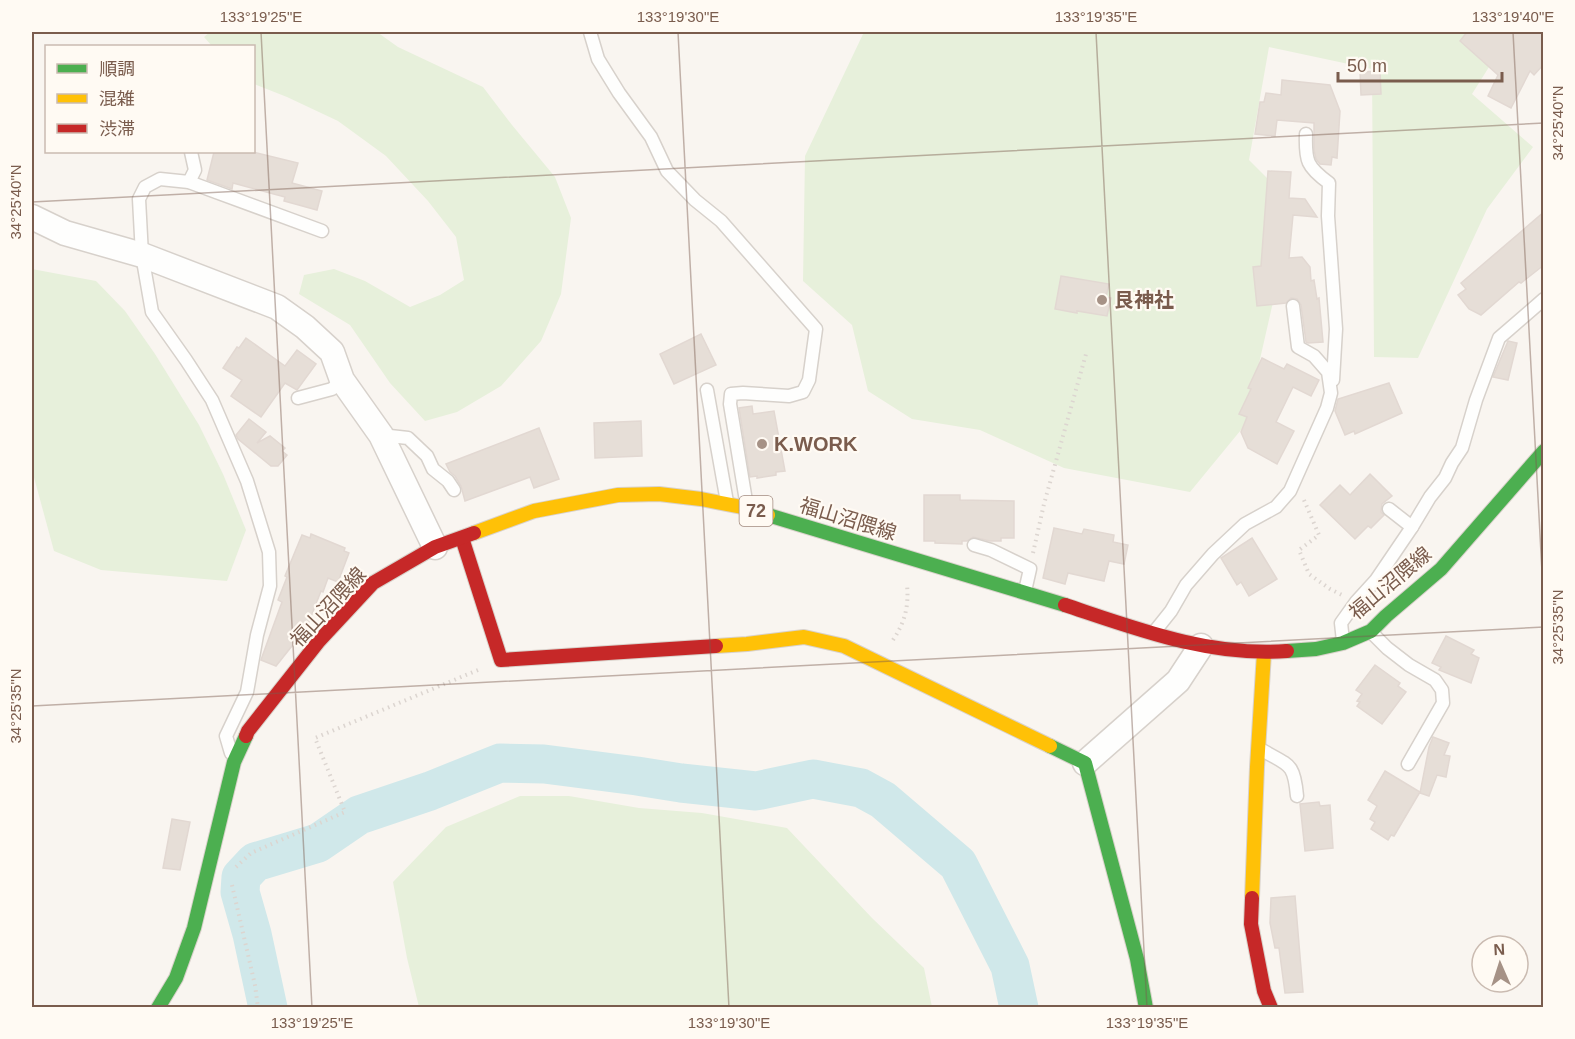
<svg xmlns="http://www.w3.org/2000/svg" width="1575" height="1039" viewBox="0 0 1575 1039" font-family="Arial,'Noto Sans JP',sans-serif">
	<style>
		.green { fill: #e7f0db }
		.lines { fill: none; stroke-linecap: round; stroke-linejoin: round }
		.river { stroke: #d0e8ea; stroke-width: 39 }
		.building { fill: #e6ded7; stroke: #e2d8d2; stroke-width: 1.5 }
		.lane-casing { stroke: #d7d1cb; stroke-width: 15 }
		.street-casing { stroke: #d7d1cb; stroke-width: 27 }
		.fast-casing { stroke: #d9d2cb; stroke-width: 16 }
		.slow-casing { stroke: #d9d2cb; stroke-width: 16 }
		.jam-casing { stroke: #d9d2cb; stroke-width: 16 }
		.path { stroke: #dcd5d0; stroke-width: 4; stroke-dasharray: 1.5 4.5; stroke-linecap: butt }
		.lane { stroke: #fefefd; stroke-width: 12 }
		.street { stroke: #fefefd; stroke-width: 24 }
		.fast { stroke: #4caf50; stroke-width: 14 }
		.slow { stroke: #ffc107; stroke-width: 14 }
		.jam { stroke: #c62828; stroke-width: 14 }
		.ticks { fill: none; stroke: #7a5c4d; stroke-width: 1.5; stroke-opacity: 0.45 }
		.poi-dot { fill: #a69286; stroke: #fffaf3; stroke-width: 2 }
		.labels { text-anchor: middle; stroke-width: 4.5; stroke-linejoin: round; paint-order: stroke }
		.shield { fill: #fffaf3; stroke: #a28b7f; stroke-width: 1.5 }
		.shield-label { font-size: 18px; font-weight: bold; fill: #7a5c4d }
		.poi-label { font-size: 20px; font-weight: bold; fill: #7a5c4d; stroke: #fffaf3; text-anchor: start }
		.street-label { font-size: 20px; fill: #7a5c4d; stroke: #fffaf3 }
		.neatline { fill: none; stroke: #7a5c4d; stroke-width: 2 }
		.ticks-label { font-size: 15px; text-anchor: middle; fill: #7a5c4d }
	</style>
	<rect width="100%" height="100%" fill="#f9f5f0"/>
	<g class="green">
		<path d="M210 32H377L398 47 483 87 512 125 555 177 571 218 561 294 541 341 501 386 457 412 425 421 390 383 350 325 299 294 304 275 334 269 365 281 410 307 440 295 464 280 456 237 428 201 386 156 338 121 287 97 254 84V46H212L204 37Z"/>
		<path d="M864 32H1511L1472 94 1533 147 1487 209 1418 358 1374 357 1372 69 1269 47 1249 160 1275 186 1273 302 1245 425 1190 492 1064 468 980 430 912 419 868 391 852 325 803 281 805 156Z"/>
		<path d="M32 269 96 281 125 311 155 354 199 425 223 474 246 530 227 581 101 570 54 551 32 470Z"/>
		<path d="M520 796H569L639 808 702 813 787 828 872 918 924 968 932 1007H419L407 958 393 882 446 827Z"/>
	</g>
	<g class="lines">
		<path class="river" d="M268 1008 252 934 240 892 241 877 255 862 318 843 359 815 430 791 500 763 544 764 637 776 681 783 756 791 813 779 861 788 883 800 958 864 1010 966 1019 1008"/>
	</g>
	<g class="building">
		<path d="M1467 32H1544V64L1534 75 1530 71 1511 108 1488 96 1498 75 1460 41Z"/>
		<path d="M1380 71 1381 94 1361 95 1360 72Z"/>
		<path d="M1282 80 1330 85 1340 111 1337 158 1332 157 1331 165 1320 164 1316 159 1314 150V123L1277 120 1275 136 1255 134 1260 102H1264L1266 93 1281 95Z"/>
		<path d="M214 152H253L298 163 292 183 322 191 317 210 284 201 285 197 233 183 232 189 207 180Z"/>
		<path d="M1268 171 1291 172 1289 198 1305 199 1317 217 1293 215 1289 258 1302 257 1310 267 1311 281 1314 280 1317 299 1319 298 1323 342 1308 343 1306 342 1301 305 1297 299 1291 298 1286 303 1257 306 1253 267 1261 266Z"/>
		<path d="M1544 212V265L1521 283 1519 282 1481 315 1469 309 1458 295 1466 289 1461 283Z"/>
		<path d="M1061 276 1109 284 1106 297 1111 298 1107 316 1077 311V313L1055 309Z"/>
		<path d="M701 334 716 365 674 384 660 354Z"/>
		<path d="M246 338 285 366 297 350 316 364 297 390 285 383 261 417 231 396 242 380 223 368 237 347 239 348Z"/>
		<path d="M1508 341 1517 343 1508 380 1493 377Z"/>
		<path d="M1262 358 1284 369 1287 364 1319 380 1311 396 1293 387 1276 422 1294 431 1277 464 1248 448 1241 432 1247 417 1239 414 1251 389 1248 388Z"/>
		<path d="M1389 383 1402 413 1355 434 1354 431 1345 435 1335 411 1338 399Z"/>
		<path d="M752 406 753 414 774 411 785 471 776 472V475L757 478V476L750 477 739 408Z"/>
		<path d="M249 419 266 432 257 443 270 436 285 448 282 451 287 455 278 466H271L238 439 236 435Z"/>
		<path d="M641 421 642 456 595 458 594 423Z"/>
		<path d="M539 428 559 479 534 488 530 477 465 501 461 486 455 476 450 472 446 464Z"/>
		<path d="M1370 474 1392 496 1382 504 1381 512 1384 515 1371 528 1368 526 1355 539 1320 505 1340 485 1350 495Z"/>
		<path d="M924 495H960V500L1014 501V538H1001V541H990L973 537 967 541H962V544L935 543V541H924Z"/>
		<path d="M1054 528 1082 534 1084 529 1114 535 1113 542 1128 545 1124 564 1109 561 1104 581 1068 573 1065 584 1043 578Z"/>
		<path d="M311 534 345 548 344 551 349 553 338 582 328 578 323 592 321 591 307 627 276 666 261 660 262 657 282 602 278 600 287 577 285 576 302 535 310 538Z"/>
		<path d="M1252 538 1277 579 1249 596 1241 582 1237 585 1221 558Z"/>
		<path d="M1446 636 1474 650 1471 654 1479 658 1471 683 1439 670 1441 667 1432 663Z"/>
		<path d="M1375 665 1400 683 1398 686 1406 692 1382 724 1357 706 1360 702 1357 701 1362 694 1356 690Z"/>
		<path d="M1433 737 1449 743 1444 755 1450 756 1446 777 1437 775 1429 796 1420 793 1429 747Z"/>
		<path d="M1385 771 1420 792 1394 836 1391 835 1388 840 1371 829 1375 822 1370 819 1377 806 1368 800Z"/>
		<path d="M1319 802 1320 806 1330 805 1333 848 1305 851 1300 804Z"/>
		<path d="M172 819 190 822 180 870 163 868Z"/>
		<path d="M1295 896 1303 992 1285 993 1279 948H1275L1270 923 1271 898Z"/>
	</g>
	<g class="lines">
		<defs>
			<g id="lane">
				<path d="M590 32 598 59 619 93 651 137 667 171 695 200 721 221 816 329 809 380 803 392 789 396 743 393 731 394 730 404 747 507"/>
				<path d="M1306 134C1305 161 1307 167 1329 183L1328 216 1336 329 1333 380"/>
				<path d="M189 182 195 170 191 152"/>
				<path d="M707 390 727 502"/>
				<path d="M298 398 332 389 342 380"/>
				<path d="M381 435 408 438 427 456 433 469 448 481 454 490"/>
				<path d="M1389 509 1412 527"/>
				<path d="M974 545 991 550 1030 569 1025 591"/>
				<path d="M1155 631 1171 611 1186 585 1213 554 1245 524 1276 507 1290 491 1327 408 1331 393 1328 372 1314 356 1298 347 1293 306"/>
				<path d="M1371 632 1387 648 1409 665 1435 680 1442 690 1443 703 1408 764"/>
				<path d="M1343 641 1341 623 1356 602 1376 580 1412 527 1430 497 1445 478 1452 463 1462 448 1476 400 1499 338 1544 299"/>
				<path d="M1262 750C1289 766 1294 762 1297 796"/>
				<path d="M231 753 226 736 247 692 257 635 270 586 269 552 247 481 212 400 186 360 152 312 142 255 139 199 145 187 160 179 189 182 322 231"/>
			</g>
			<g id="street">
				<path d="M32 217 65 233 142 255 277 307 305 327 332 352 342 380 381 435 435 547"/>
				<path d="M1085 763 1178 681 1201 646"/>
			</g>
			<g id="fast">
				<path d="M768 515 1065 605"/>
				<path d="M1287 651 1316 649 1343 643 1371 631 1386 616 1441 569 1544 451"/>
				<path d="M1050 746 1085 763 1137 959 1146 1008"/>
				<path d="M158 1008 176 978 194 928 234 762 246 736"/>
			</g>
			<g id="slow">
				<path d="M474 533 534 511 618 495 659 494 701 499 747 508 768 515"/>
				<path d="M716 646 747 644 804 637 844 646 1050 746"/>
				<path d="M1252 898 1257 767 1264 653"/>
			</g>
			<g id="jam">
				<path d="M462 538 501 660 716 646"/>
				<path d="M1065 605C1137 629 1210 657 1287 651"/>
				<path d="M246 736 248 731 319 641 373 583 435 547 474 533"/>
				<path d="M1252 898 1251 924 1264 991 1271 1008"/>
			</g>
		</defs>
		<use href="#lane" class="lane-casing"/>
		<use href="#street" class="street-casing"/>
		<use href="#fast" class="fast-casing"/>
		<use href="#slow" class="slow-casing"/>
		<use href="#jam" class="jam-casing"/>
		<g class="path">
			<path d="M1304 500 1319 535 1299 550 1309 574 1330 589 1342 595"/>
			<path d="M1033 553 1044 504 1086 354"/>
			<path d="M893 640C905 622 909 606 907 585"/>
			<path d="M236 867 251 853 345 812 315 738 478 670"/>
			<path d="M232 885 255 985 258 1008"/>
		</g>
		<use href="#lane" class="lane"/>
		<use href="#street" class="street"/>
		<use href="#fast" class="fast"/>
		<use href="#slow" class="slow"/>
		<use href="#jam" class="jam"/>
	</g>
	<path class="ticks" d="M261 32 312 1008M678 32 729 1008M1096 32 1147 1008M1513 32 1544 609M32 202 1544 123M32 706 1544 627"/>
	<g class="poi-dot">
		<circle cx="1102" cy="300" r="6"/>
		<circle cx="762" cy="444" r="6"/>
	</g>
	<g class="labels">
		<rect class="shield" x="739.5" y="496" width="33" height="30" rx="4.5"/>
		<g class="shield-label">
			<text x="756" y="517">72</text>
		</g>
		<g class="poi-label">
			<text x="1114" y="307">艮神社</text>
			<text x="774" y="451">K.WORK</text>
		</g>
		<g class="street-label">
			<text transform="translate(848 519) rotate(17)" y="7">福山沼隈線</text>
			<text transform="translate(1390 583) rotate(-40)" y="7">福山沼隈線</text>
			<text transform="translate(328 607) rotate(-47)" y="7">福山沼隈線</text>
		</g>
	</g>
	<rect width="1575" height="1039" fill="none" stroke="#fffaf3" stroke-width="66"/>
	<rect x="45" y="45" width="210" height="108" fill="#fffaf3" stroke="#cabbb1" stroke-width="1.5"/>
	<rect x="57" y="64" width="30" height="9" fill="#4caf50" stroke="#cabbb1" stroke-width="1.5"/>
	<text x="99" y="75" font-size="18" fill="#7a5c4d">順調</text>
	<rect x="57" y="94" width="30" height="9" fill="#ffc107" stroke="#cabbb1" stroke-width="1.5"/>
	<text x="99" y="105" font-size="18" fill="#7a5c4d">混雑</text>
	<rect x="57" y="124" width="30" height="9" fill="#c62828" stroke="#cabbb1" stroke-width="1.5"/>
	<text x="99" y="135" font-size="18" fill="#7a5c4d">渋滞</text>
	<g transform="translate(1500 964) rotate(357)"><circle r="28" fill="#fffaf3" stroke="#cabbb1" stroke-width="1.5"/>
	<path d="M0-4.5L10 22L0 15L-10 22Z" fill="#a69286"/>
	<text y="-9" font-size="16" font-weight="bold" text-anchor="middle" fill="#7a5c4d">N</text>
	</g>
	<path d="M1338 72v9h164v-9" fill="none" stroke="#7a5c4d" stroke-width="3"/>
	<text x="1347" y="72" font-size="18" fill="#7a5c4d" stroke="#fffaf3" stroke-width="4.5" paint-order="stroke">50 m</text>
	<rect x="33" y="33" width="1509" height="973" class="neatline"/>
	<g class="ticks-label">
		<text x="261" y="22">133°19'25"E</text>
		<text x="678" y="22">133°19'30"E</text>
		<text x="1096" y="22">133°19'35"E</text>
		<text x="1513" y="22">133°19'40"E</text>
		<text transform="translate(1558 123) rotate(-90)" y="5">34°25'40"N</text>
		<text transform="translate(16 202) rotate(-90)" y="5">34°25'40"N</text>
		<text transform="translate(1558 627) rotate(-90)" y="5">34°25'35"N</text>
		<text transform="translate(16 706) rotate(-90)" y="5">34°25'35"N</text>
		<text x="312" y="1028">133°19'25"E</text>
		<text x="729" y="1028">133°19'30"E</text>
		<text x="1147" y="1028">133°19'35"E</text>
	</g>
</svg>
